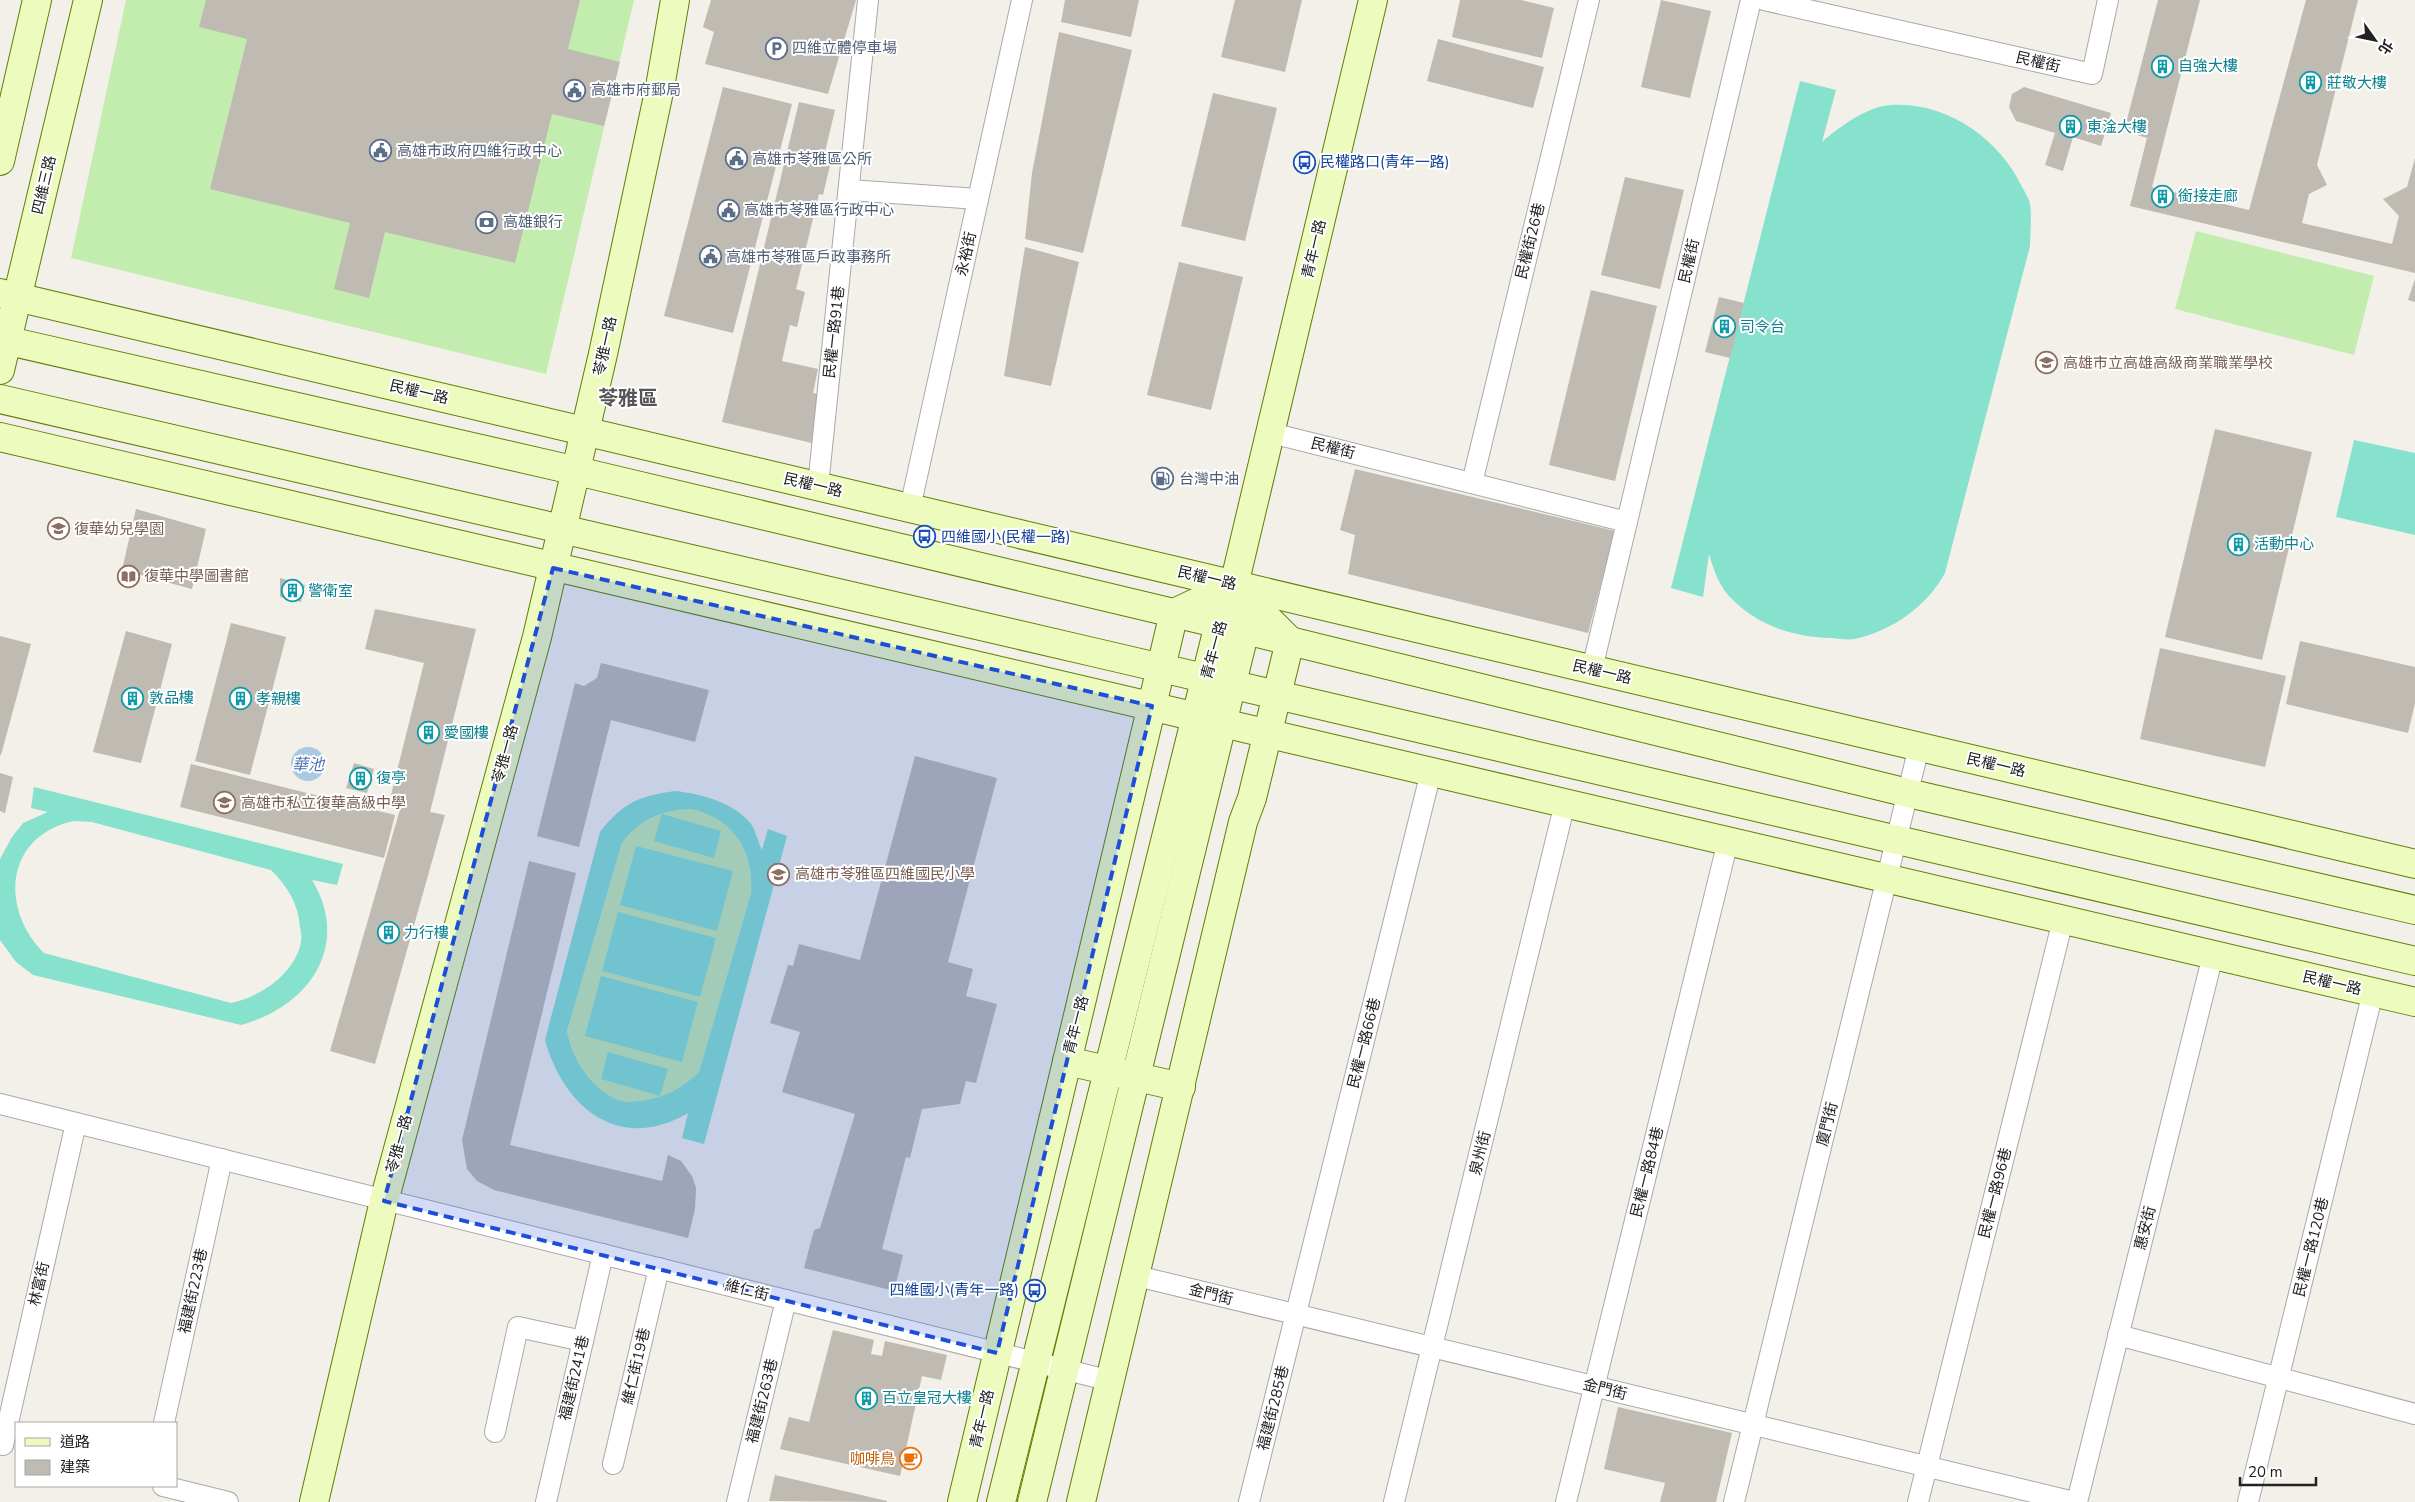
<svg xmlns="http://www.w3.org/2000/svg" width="2415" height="1502" viewBox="0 0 2415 1502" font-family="'Nunito Sans','Noto Sans TC',sans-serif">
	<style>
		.grass { fill: #c3ecaf }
		.pitch { fill: #86e1cd; fill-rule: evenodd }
		.water { fill: #a9cae0 }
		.building { fill: #bfbab2 }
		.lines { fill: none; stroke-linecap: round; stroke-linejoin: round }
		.street-casing { stroke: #a9a9a9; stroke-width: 22 }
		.secondary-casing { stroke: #5d7f03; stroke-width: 30 }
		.street { stroke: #fff; stroke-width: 20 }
		.secondary { stroke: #eefbbe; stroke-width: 28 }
		.marked { fill: #1d4ed8; fill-opacity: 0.2; stroke: #1d4ed8; stroke-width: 4; stroke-dasharray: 10 6; stroke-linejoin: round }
		.labels { text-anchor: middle; stroke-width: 4; stroke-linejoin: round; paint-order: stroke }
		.service-label { font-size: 15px; fill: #4e5e75; stroke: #fff; text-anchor: start }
		.street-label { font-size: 15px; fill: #222; stroke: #fff }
		.culture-label { font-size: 15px; fill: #0d838f; stroke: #fff; text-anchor: start }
		.transit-label { font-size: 15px; fill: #164399; stroke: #fff; text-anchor: start }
		.education-label { font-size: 15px; fill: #785e54; stroke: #fff; text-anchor: start }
		.food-label { font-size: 15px; fill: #c56008; stroke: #fff; text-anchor: end }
		.water-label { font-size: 16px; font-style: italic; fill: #4b6eb4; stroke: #fff }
		.district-label { font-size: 20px; font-weight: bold; fill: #555; stroke: #fff }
	</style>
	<rect width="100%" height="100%" fill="#f2f0e9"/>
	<g class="grass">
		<path d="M126 0H634L546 374 71 258Z"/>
		<path d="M2196 231 2374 276 2354 355 2175 309Z"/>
		<path d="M691 809C733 818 754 851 751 893L699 1072C680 1090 664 1098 638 1101 634 1101 630 1102 626 1102 596 1097 572 1058 567 1031L622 843C639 820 662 810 691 809Z"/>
	</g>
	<g class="pitch">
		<path d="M1800 81 1836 90 1822 142C1839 127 1868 106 1891 105 1946 101 2000 139 2022 187 2025 192 2029 199 2030 204 2032 217 2030 233 2030 246L1945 573C1926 607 1893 630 1855 639 1848 640 1839 639 1832 638 1795 637 1761 627 1734 601 1720 589 1714 571 1709 554L1703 597 1671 588Z"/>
		<path d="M2354 440 2415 453V535L2336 517Z"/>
		<path d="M34 787 343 864 337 885 312 880C352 946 308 1007 241 1025L33 975 16 962 0 940V859L12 837 23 823 48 812 31 808ZM74 821 92 822 271 870C288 887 298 903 300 927 301 932 302 938 301 942 295 974 260 997 231 1003L44 953C0 910 4 836 74 821Z"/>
		<path d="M675 791C701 794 734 802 751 824 756 831 758 842 762 850L768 829 787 836 704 1144 682 1138 688 1113C620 1153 564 1109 545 1040L600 832C623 803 638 796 675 791ZM691 809C733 818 754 851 751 893L699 1072C680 1090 664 1098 638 1101 634 1101 630 1102 626 1102 595 1096 572 1059 567 1031L622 843C639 820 662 810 691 809Z"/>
		<path d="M662 814 721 831 714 858 654 841Z"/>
		<path d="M636 846 733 871 717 931 620 905Z"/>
		<path d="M618 912 716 938 700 997 602 971Z"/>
		<path d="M601 976 698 1002 682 1062 585 1036Z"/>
		<path d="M608 1052 668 1069 660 1096 601 1079Z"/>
	</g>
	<circle class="water" cx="308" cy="764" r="17"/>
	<g class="building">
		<path d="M206 0H580L568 49 620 62 604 126 552 114 515 263 385 232 369 298 334 289 350 223 210 189 247 39 199 27Z"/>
		<path d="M711 0H856L828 94 705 64 714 32 703 27Z"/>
		<path d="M1065 0H1139L1131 37 1061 22Z"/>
		<path d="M1235 0H1302L1285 72 1221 57Z"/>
		<path d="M1460 0H1521L1554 8 1542 58 1452 37Z"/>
		<path d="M1661 0 1711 11 1690 98 1641 87Z"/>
		<path d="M2158 0H2200L2152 187 2249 210 2306 0H2358L2317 165 2327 185 2309 194 2302 223 2392 244 2399 216 2383 199 2407 187 2415 158V273L2130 206 2147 138 2124 131Z"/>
		<path d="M1059 32 1132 50 1083 253 1025 239 1032 173Z"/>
		<path d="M1438 39 1544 67 1533 108 1427 81Z"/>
		<path d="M723 87 792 104 733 333 664 316Z"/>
		<path d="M2024 87 2111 113 2101 146 2073 137 2063 171 2045 165 2055 133 2016 121 2009 107 2012 94Z"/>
		<path d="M1213 93 1277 108 1245 241 1181 226Z"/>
		<path d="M799 102 835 110 823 160 831 161 823 195 819 194 796 289 805 292 797 327 790 325 782 361 818 369 813 393 827 396 816 444 722 422Z"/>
		<path d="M1625 177 1684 190 1660 289 1601 275Z"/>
		<path d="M1025 247 1079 262 1051 386 1004 376Z"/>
		<path d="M1179 262 1243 277 1211 410 1147 395Z"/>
		<path d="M2415 279V302L2408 300Z"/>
		<path d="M1591 290 1657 306 1615 481 1549 465Z"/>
		<path d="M1719 297 1744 303 1730 358 1705 352Z"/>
		<path d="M2215 429 2312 452 2262 660 2165 637Z"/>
		<path d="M1355 469 1615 531 1588 633 1348 574 1355 535 1340 530Z"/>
		<path d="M136 509 206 529 192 589 122 570Z"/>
		<path d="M280 578 305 585 301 602 280 597Z"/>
		<path d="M375 609 476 629 430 812 445 815 375 1064 330 1051 401 806 389 803 424 663 365 649Z"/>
		<path d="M231 623 286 637 250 775 195 761Z"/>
		<path d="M126 631 172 644 141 763 93 752Z"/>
		<path d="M0 636 31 644 1 755H0Z"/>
		<path d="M2300 641 2415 667V703L2408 733 2286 704Z"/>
		<path d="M2160 648 2286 676 2265 767 2140 739Z"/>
		<path d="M601 663 709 690 695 742 611 720 579 847 537 836 575 683 584 686 597 678Z"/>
		<path d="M915 756 997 778 948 962 973 969 966 996 997 1004 976 1083 966 1081 960 1104 922 1109 910 1158 906 1157 882 1249 903 1255 894 1291 804 1268 814 1230 820 1228 855 1114 782 1092 800 1032 770 1023 788 965 793 966 799 944 860 960Z"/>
		<path d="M354 763 374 769 367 793 346 788Z"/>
		<path d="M191 764 395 815 384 858 180 807Z"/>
		<path d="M0 773 13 777 5 813 0 811Z"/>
		<path d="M529 861 576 873 510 1145 662 1181 668 1155 681 1161 692 1176 696 1188 695 1209 688 1238 494 1190 477 1181 467 1169 462 1140Z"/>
		<path d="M833 1330 874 1340 871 1354 882 1356 885 1341 947 1355 941 1380 922 1376 900 1476 780 1449 789 1417 809 1422Z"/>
		<path d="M1618 1407 1732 1433 1716 1502H1660L1665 1483 1604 1469Z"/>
		<path d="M775 1475 887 1501V1502L769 1501Z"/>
	</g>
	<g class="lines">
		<defs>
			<g id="street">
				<path d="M1764 0 2092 74 2108 0"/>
				<path d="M849 190 978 199"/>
				<path d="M1271 433 1627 522"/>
				<path d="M1472 483 1589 0"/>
				<path d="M818 486 868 0"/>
				<path d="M910 508 1022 0"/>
				<path d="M1592 669 1751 0"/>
				<path d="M0 1104 1111 1381"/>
				<path d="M1137 1276 2074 1502"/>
				<path d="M2118 1335 2415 1414"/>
				<path d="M164 1423 222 1159"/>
				<path d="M495 1432 518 1327 583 1341"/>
				<path d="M3 1445 76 1123"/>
				<path d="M613 1464 659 1268"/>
				<path d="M163 1486 228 1502"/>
				<path d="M546 1502 603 1254"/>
				<path d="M737 1502 786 1300"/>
				<path d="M1249 1502 1431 772"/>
				<path d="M1394 1502 1565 803"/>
				<path d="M1566 1502 1728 841"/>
				<path d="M1734 1502 1919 747"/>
				<path d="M1918 1502 2063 920"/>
				<path d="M2077 1502 2213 955"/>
				<path d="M2248 1502 2373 992"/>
			</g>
			<g id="secondary">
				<path d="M0 161 37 0"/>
				<path d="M0 293 2415 864"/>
				<path d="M0 339 577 471 1245 630 1908 793 2415 910"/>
				<path d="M0 370 88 0"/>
				<path d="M0 399 1097 653 2415 961"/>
				<path d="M0 437 2415 1002"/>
				<path d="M1067 1061 1181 1087"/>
				<path d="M314 1502 384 1201 537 637 603 354 660 87 675 0"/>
				<path d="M962 1502 1174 613 1234 585"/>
				<path d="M1001 1502 1219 624 1234 585 1373 0"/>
				<path d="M1032 1502 1245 630 1241 613"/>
				<path d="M1081 1502 1243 822 1252 798 1290 641 1234 585"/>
			</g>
		</defs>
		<use href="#street" class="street-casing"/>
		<use href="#secondary" class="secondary-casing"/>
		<use href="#street" class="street"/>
		<use href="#secondary" class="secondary"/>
	</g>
	<path class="marked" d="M553 568 1152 706 997 1353 384 1201Z"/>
	<defs>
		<symbol id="parking-ring" viewBox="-11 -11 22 22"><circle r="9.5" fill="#fff" stroke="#5c6f8a" stroke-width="1.5"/><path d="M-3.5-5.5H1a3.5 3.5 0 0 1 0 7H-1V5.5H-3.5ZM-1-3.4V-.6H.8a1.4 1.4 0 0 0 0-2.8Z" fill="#5c6f8a"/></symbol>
		<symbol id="building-ring" viewBox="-11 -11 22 22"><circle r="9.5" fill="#fff" stroke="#0f9aa8" stroke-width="1.5"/><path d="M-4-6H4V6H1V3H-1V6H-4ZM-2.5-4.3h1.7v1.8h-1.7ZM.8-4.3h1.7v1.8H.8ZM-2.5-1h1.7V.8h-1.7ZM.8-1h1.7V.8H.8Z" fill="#0f9aa8"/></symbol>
		<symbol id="civic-ring" viewBox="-11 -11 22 22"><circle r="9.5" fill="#fff" stroke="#5c6f8a" stroke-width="1.5"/><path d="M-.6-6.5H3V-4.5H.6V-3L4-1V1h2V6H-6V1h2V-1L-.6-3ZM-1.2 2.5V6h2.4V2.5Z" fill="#5c6f8a"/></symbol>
		<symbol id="bus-ring" viewBox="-11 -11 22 22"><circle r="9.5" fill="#fff" stroke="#1a4fb4" stroke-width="1.5"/><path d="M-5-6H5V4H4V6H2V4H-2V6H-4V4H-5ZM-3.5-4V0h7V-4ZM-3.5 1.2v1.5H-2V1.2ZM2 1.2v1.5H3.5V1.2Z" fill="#1a4fb4"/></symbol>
		<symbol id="bank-ring" viewBox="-11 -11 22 22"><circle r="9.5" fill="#fff" stroke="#5c6f8a" stroke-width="1.5"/><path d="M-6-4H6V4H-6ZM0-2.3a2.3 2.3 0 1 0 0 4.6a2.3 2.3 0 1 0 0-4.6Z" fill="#5c6f8a"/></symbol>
		<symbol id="school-ring" viewBox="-11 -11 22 22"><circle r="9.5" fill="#fff" stroke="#8d6e63" stroke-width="1.5"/><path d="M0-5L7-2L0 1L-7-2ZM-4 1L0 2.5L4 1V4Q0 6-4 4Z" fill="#8d6e63"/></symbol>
		<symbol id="fuel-ring" viewBox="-11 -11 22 22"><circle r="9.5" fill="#fff" stroke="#5c6f8a" stroke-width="1.5"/><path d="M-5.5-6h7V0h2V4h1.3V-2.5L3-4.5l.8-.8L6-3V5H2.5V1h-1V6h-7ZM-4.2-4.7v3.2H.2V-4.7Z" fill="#5c6f8a"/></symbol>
		<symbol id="library-ring" viewBox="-11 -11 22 22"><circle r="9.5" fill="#fff" stroke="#8d6e63" stroke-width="1.5"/><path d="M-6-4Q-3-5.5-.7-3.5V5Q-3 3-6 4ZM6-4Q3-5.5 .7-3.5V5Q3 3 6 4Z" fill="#8d6e63"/></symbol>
		<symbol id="cafe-ring" viewBox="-11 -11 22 22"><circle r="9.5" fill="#fff" stroke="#e8710a" stroke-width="1.5"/><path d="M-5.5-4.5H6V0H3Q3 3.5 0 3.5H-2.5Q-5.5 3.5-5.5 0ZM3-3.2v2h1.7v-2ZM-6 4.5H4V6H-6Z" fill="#e8710a"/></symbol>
	</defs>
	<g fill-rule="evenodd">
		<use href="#parking-ring" x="764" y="36" width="25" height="25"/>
		<use href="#building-ring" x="2150" y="54" width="25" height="25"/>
		<use href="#building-ring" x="2298" y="70" width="25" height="25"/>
		<use href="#civic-ring" x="562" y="78" width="25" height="25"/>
		<use href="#building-ring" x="2058" y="114" width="25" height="25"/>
		<use href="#civic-ring" x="368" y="138" width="25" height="25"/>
		<use href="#civic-ring" x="724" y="146" width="25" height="25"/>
		<use href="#bus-ring" x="1292" y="150" width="25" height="25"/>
		<use href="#building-ring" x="2150" y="184" width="25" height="25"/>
		<use href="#civic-ring" x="716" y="198" width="25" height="25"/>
		<use href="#bank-ring" x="474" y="210" width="25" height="25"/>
		<use href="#civic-ring" x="698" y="244" width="25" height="25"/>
		<use href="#building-ring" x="1712" y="314" width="25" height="25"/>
		<use href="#school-ring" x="2034" y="350" width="25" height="25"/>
		<use href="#fuel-ring" x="1150" y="466" width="25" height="25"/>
		<use href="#school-ring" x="46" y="516" width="25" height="25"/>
		<use href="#bus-ring" x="912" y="524" width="25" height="25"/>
		<use href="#building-ring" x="2226" y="532" width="25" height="25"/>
		<use href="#library-ring" x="116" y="564" width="25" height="25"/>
		<use href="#building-ring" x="280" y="578" width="25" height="25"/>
		<use href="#building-ring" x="120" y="686" width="25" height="25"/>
		<use href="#building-ring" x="228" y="686" width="25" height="25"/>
		<use href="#building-ring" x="416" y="720" width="25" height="25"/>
		<use href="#building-ring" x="348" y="766" width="25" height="25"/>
		<use href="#school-ring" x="212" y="790" width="25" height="25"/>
		<use href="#school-ring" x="766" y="862" width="25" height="25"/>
		<use href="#building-ring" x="376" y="920" width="25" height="25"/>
		<use href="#bus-ring" x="1022" y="1278" width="25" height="25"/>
		<use href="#building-ring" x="854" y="1386" width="25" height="25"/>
		<use href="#cafe-ring" x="898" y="1446" width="25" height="25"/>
	</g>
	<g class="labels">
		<g class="service-label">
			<text x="792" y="53">四維立體停車場</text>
			<text x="591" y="95">高雄市府郵局</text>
			<text x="397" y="156">高雄市政府四維行政中心</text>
			<text x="752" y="164">高雄市苓雅區公所</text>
			<text x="744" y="215">高雄市苓雅區行政中心</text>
			<text x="503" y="227">高雄銀行</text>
			<text x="726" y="262">高雄市苓雅區戶政事務所</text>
			<text x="1179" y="484">台灣中油</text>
		</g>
		<g class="street-label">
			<text transform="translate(2038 62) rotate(13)" y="5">民權街</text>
			<text transform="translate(44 185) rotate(-77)" y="5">四維三路</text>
			<text transform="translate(1530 241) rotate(-76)" y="5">民權街26巷</text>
			<text transform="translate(1314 249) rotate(-77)" y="5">青年一路</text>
			<text transform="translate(966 254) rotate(-77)" y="5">永裕街</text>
			<text transform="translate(1689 261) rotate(-77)" y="5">民權街</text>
			<text transform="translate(834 332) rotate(-84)" y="5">民權一路91巷</text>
			<text transform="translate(605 346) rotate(-78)" y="5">苓雅一路</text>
			<text transform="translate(419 392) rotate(13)" y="5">民權一路</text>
			<text transform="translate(1333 448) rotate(14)" y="5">民權街</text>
			<text transform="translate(813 485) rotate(13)" y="5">民權一路</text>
			<text transform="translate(1207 578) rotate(13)" y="5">民權一路</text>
			<text transform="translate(1214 650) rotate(-75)" y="5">青年一路</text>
			<text transform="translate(1602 672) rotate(13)" y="5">民權一路</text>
			<text transform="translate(505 754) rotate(-75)" y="5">苓雅一路</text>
			<text transform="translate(1996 765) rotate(13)" y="5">民權一路</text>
			<text transform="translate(2332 983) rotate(13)" y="5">民權一路</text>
			<text transform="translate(1076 1025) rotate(-76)" y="5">青年一路</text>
			<text transform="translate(1364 1043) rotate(-76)" y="5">民權一路66巷</text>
			<text transform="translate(1827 1124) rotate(-76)" y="5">廈門街</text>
			<text transform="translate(399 1144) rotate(-75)" y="5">苓雅一路</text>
			<text transform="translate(1480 1153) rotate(-76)" y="5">泉州街</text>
			<text transform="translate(1647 1172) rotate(-76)" y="5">民權一路84巷</text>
			<text transform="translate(1995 1193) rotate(-76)" y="5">民權一路96巷</text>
			<text transform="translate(2145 1228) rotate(-76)" y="5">惠安街</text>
			<text transform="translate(2311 1247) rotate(-76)" y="5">民權一路120巷</text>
			<text transform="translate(39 1284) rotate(-77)" y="5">林富街</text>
			<text transform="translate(747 1290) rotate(14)" y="5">維仁街</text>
			<text transform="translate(193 1291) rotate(-78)" y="5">福建街223巷</text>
			<text transform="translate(1211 1294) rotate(14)" y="5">金門街</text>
			<text transform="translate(636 1366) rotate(-77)" y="5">維仁街19巷</text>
			<text transform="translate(574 1378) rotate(-77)" y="5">福建街241巷</text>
			<text transform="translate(1605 1389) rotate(14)" y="5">金門街</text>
			<text transform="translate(762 1401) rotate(-76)" y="5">福建街263巷</text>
			<text transform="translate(1273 1408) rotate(-76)" y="5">福建街285巷</text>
			<text transform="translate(982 1419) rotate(-77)" y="5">青年一路</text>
		</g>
		<g class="culture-label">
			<text x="2178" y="71">自強大樓</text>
			<text x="2327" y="88">莊敬大樓</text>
			<text x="2087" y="132">東淦大樓</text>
			<text x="2178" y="201">銜接走廊</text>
			<text x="1740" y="332">司令台</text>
			<text x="2254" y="549">活動中心</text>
			<text x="308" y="596">警衛室</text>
			<text x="149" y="703">敦品樓</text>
			<text x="256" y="704">孝親樓</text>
			<text x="444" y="738">愛國樓</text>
			<text x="376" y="783">復亭</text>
			<text x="404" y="938">力行樓</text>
			<text x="882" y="1403">百立皇冠大樓</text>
		</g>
		<g class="transit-label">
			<text x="1320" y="167">民權路口(青年一路)</text>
			<text x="941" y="542">四維國小(民權一路)</text>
			<text x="1019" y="1295" text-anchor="end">四維國小(青年一路)</text>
		</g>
		<g class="education-label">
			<text x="2063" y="368">高雄市立高雄高級商業職業學校</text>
			<text x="74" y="534">復華幼兒學園</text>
			<text x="144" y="581">復華中學圖書館</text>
			<text x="241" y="808">高雄市私立復華高級中學</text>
			<text x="795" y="879">高雄市苓雅區四維國民小學</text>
		</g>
		<g class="food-label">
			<text x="895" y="1464">咖啡鳥</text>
		</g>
		<g class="water-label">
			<text x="308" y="770">華池</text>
		</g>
		<g class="district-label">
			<text x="628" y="405">苓雅區</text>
		</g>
	</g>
	<rect x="15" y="1422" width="162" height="65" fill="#ffffff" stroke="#a7a7a7"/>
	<rect x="25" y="1438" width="25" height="8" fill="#eefbbe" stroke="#a7a7a7"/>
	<text x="60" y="1447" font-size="15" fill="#222222">道路</text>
	<rect x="25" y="1460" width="25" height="15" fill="#bfbab2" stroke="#a7a7a7"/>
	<text x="60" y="1472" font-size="15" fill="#222222">建築</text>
	<g transform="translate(2375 40) rotate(123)" stroke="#ffffff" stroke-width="4" paint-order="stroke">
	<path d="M0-4L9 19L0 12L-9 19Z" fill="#222222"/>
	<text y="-8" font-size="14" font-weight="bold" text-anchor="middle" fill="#222222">北</text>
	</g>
	<path d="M2240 1477v8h76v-8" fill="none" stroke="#222222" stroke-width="2.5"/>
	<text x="2248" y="1477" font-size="15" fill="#222222" stroke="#ffffff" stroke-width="4" paint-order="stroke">20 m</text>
</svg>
